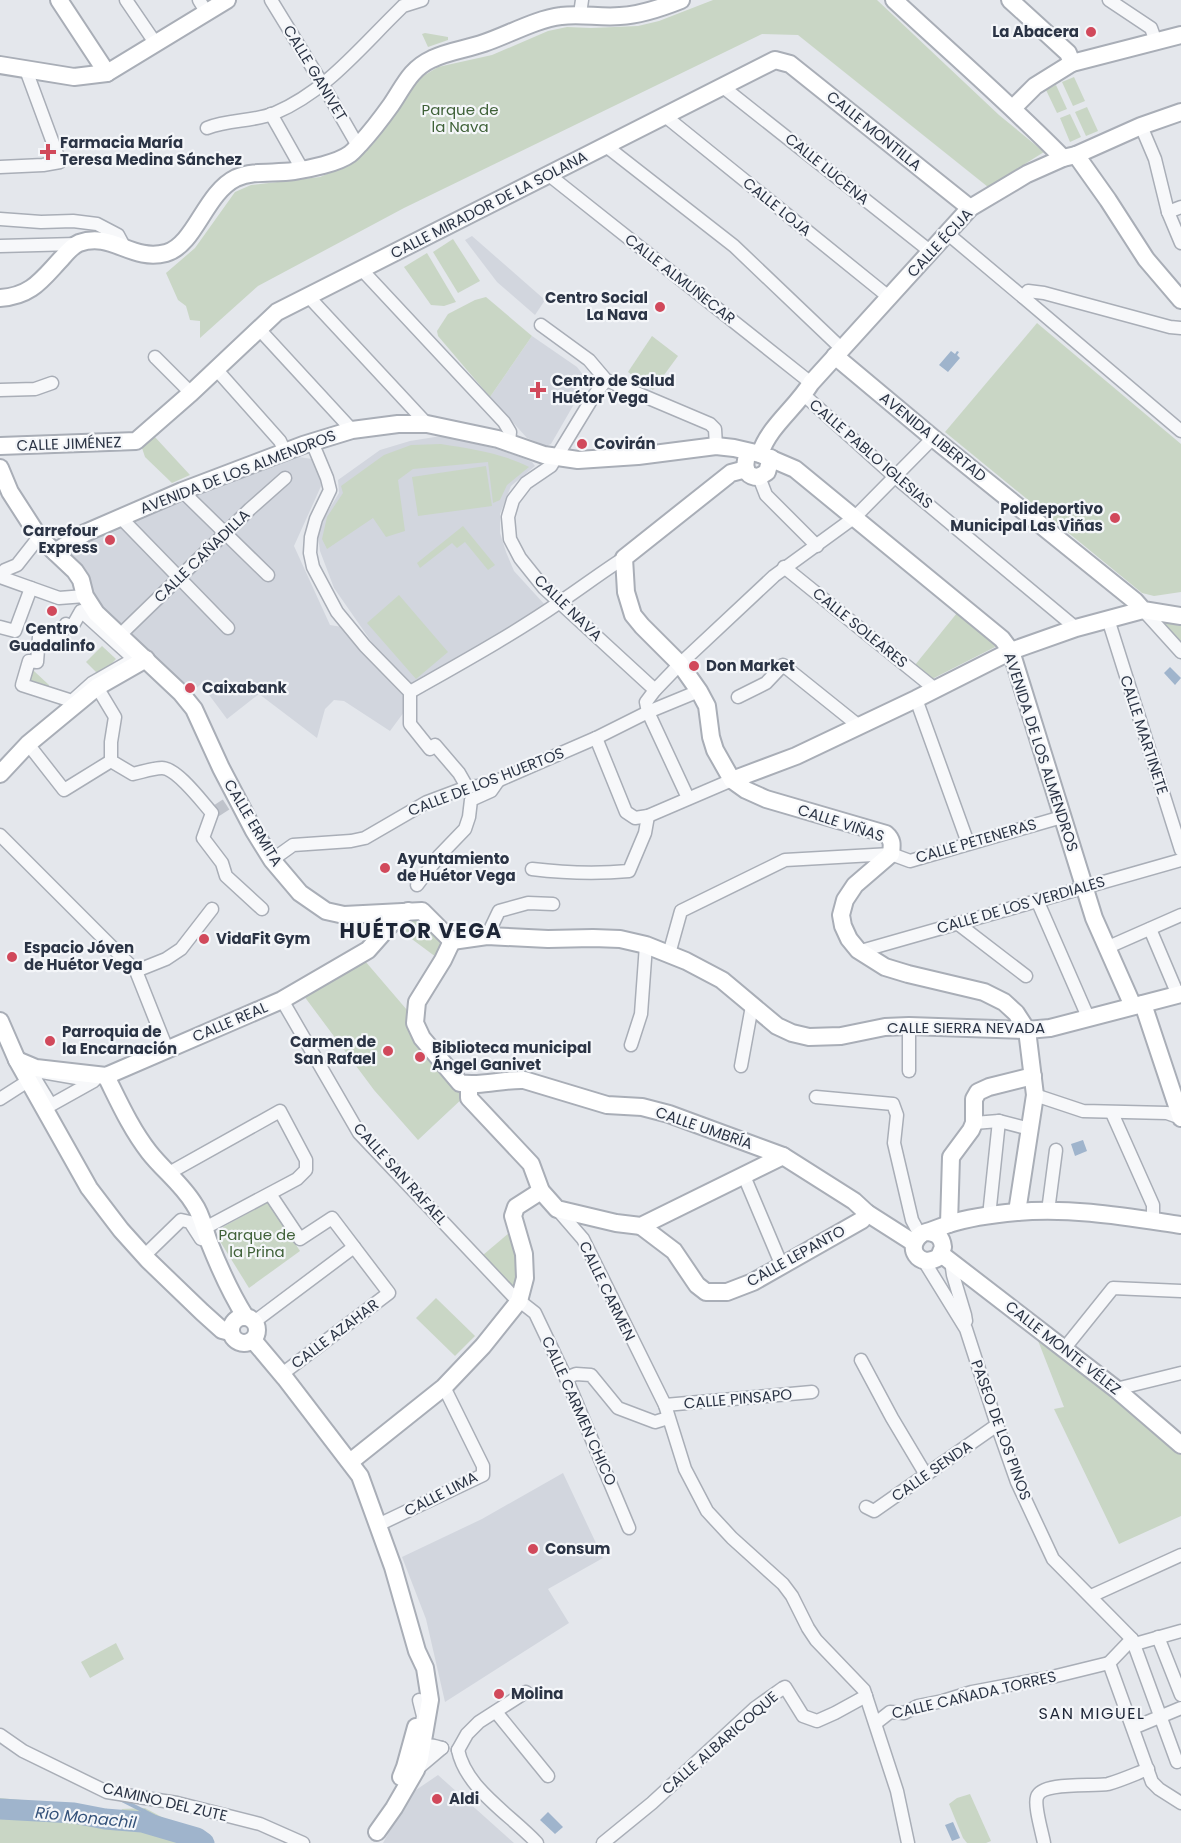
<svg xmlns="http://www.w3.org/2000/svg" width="1181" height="1843" viewBox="0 0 1181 1843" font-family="Poppins,sans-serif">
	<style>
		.built { fill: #d2d6de }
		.green { fill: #c9d6c5 }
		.water { fill: #9fb4cc }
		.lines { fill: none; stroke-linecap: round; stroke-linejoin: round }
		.stream { stroke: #9fb4cc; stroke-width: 4 }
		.river { stroke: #9fb4cc; stroke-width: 21 }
		.street-tunnel { stroke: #bfc3cb; stroke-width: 12; stroke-dasharray: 12 6; stroke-linecap: butt }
		.street-casing { stroke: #a9aeb7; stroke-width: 15 }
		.secondary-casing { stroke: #a9aeb7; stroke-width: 20 }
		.street { stroke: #f7f8fa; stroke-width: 12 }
		.secondary { stroke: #fff; stroke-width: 16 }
		.poi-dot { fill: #d1495b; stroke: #f4f6f9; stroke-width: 2 }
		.labels { text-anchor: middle; stroke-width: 4.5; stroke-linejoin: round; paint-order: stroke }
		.poi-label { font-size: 15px; font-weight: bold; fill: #2b3445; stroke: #f4f6f9; text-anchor: start }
		.street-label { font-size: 15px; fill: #2b3445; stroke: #f4f6f9 }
		.park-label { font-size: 15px; fill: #3f6138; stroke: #f4f6f9 }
		.neighbourhood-label { font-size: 16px; letter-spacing: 1.5px; fill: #1d2536; stroke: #f4f6f9 }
		.water-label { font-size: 16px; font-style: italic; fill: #34527a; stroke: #f4f6f9 }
		.district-label { font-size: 21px; font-weight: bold; letter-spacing: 1.5px; fill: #1d2536; stroke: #f4f6f9 }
	</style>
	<rect width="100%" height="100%" fill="#e4e7ec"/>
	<g class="built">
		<path d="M472 236 545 300 535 315 497 282 465 240Z"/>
		<path d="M532 336 577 367 584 376 581 392 551 444 546 446 527 438 490 397Z"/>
		<path d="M441 436 489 447 515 455 532 462 535 466 511 486 500 514V533L506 552 514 571 546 606 412 685 382 657 334 588 320 551 318 536 325 516 339 493 338 480 380 450 410 441Z"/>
		<path d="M292 456 312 459 322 484 294 546 330 625 342 627 406 695 407 708 390 731 344 701 334 700 325 709 317 738 259 694 227 719 201 684 190 694 102 614 68 557 70 548 194 493Z"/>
		<path d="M563 1473 603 1558 548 1589 569 1623 445 1702 426 1619 402 1557 482 1519Z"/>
		<path d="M438 1775 514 1843H383L410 1794Z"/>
	</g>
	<g class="green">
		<path d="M713 0H877L999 115 1044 152 988 187 798 35 762 34 404 208 258 286 200 338V321L190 320 186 306 178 300 166 273 195 248 235 192 251 185 320 177 353 163 374 143 420 78 438 67 492 55 548 31 567 27 591 28 638 26 659 21Z"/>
		<path d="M425 33 448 37V40L428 47 422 34Z"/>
		<path d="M1074 77 1085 101 1073 106 1062 82Z"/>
		<path d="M1056 85 1067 109 1057 113 1046 90Z"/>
		<path d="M1087 107 1098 131 1086 136 1075 112Z"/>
		<path d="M1070 114 1081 137 1070 142 1060 118Z"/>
		<path d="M453 239 480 281 458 293 433 252Z"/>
		<path d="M427 253 456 302 444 306 431 305 404 267Z"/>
		<path d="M486 297 532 336 490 397 438 336 437 331 448 314 475 300Z"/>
		<path d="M1037 323 1181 444V592L1154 596 1142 593 945 432Z"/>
		<path d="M652 336 678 356 653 390 628 372Z"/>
		<path d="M154 436 190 475 172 483 145 457 142 448Z"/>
		<path d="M441 444C471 449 502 453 529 467L507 485 500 500 493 503 488 462 413 469 398 480 405 531 386 537 373 518 327 549 322 539 327 517 343 493 341 486 384 455 411 445Z"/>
		<path d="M486 466 492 506 418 516 412 477Z"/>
		<path d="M463 526 495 565 488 570 465 542 457 548 452 543 420 568 417 563Z"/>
		<path d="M399 595 448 652 416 679 367 623Z"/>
		<path d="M957 613 997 646 932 679 915 665Z"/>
		<path d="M1159 621 1181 626V645Z"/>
		<path d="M102 646 116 659 100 676 86 662Z"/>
		<path d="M29 670 34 671 49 685V687L27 681Z"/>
		<path d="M413 920 421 922 440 940 442 943 436 957 401 931 404 924Z"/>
		<path d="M365 961 407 1010 420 1038 465 1096 418 1140 374 1090 304 996Z"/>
		<path d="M268 1202 300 1251 249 1288 218 1238 223 1227Z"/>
		<path d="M509 1233 515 1243 519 1273 513 1287 483 1255Z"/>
		<path d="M436 1298 475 1336 455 1356 416 1318Z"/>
		<path d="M1035 1333 1181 1455V1516L1119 1544 1054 1409 1064 1407Z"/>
		<path d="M116 1643 124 1659 90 1678 81 1662Z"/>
		<path d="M970 1794 991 1841 986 1843H967L963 1838 949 1804 957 1798Z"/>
		<path d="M0 1798 21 1800 118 1817 122 1809 145 1808 210 1843H0Z"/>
	</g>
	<g class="water">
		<path d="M951 351 955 354 957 351 959 352 957 355 960 358 948 372 939 365Z"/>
		<path d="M1170 667 1181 678 1175 685 1164 673Z"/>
		<path d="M1083 1140 1087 1151 1075 1156 1071 1144Z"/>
		<path d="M548 1812 563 1827 555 1834 540 1820Z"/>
		<path d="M953 1822 960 1838 952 1841 945 1825Z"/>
	</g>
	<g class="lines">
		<g class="stream">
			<path d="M120 1799 197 1838"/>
			<path d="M142 1822 144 1811"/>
		</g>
		<path class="river" d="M0 1809 74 1813 105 1819 142 1822 197 1838 204 1843"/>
		<path class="street-tunnel" d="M216 811 230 802"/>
		<defs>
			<g id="street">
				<path d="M126 0 156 44"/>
				<path d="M199 0 207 13"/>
				<path d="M271 0 323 85 358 146"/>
				<path d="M1109 0 1151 28 1156 42"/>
				<path d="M580 14 582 0"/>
				<path d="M723 87 931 252"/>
				<path d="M271 114 302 169"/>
				<path d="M665 116 890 298"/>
				<path d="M1141 126 1155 159 1168 212 1181 243"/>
				<path d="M207 128C229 119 253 122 275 113 325 92 360 48 398 11L403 6 422 0"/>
				<path d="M606 146 734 246 841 348"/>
				<path d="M0 167 43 165 60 162 26 70"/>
				<path d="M549 175 811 383"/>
				<path d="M1168 212 1181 207"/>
				<path d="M0 219 41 222 73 221 97 224 118 235 126 250"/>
				<path d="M948 234 1023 297"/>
				<path d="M0 246 76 244"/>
				<path d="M362 270 504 422 510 432 509 442"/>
				<path d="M308 296 427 424"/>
				<path d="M541 325 589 360 606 380 710 424 715 429 716 446"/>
				<path d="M1181 328 1170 327 1044 293 1028 291 1023 297 1181 431"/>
				<path d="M259 329 352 430"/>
				<path d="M155 357 191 393"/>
				<path d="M216 369 280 441 285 452"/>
				<path d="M606 380 593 397 551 466 526 483 513 500 508 517 510 539 520 558 544 588 655 690"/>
				<path d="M0 390 35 389 52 383"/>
				<path d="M804 395 895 477 1076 628"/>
				<path d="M312 442 327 478 330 490 316 519 311 537 310 553 313 567 337 612 365 646 410 692V724L430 749 435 745 459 773 467 787"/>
				<path d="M759 477 766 495 817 546"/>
				<path d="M182 491 268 575"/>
				<path d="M120 517 228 628"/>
				<path d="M784 567 935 689"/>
				<path d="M0 575 5 570 17 565 39 537"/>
				<path d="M0 577 59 598 85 596"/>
				<path d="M1143 610 1181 652"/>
				<path d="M81 611 134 659 92 683 72 701 22 685 29 661 37 662 39 637 41 631 57 640 66 624 72 627Z"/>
				<path d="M1108 619 1181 850"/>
				<path d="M0 627 15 631 31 588"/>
				<path d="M120 635 250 509 285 478"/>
				<path d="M97 687 115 717 111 742V761L133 774C142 772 153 768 162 768 177 768 202 802 212 813L203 838 222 863 226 876 262 909"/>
				<path d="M410 692C461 663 512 635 560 602 581 588 602 572 624 558"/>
				<path d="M738 697 766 683 783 665 859 726"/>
				<path d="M916 699 968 843"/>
				<path d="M596 738 626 812 635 818 648 816 732 780"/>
				<path d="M28 744 64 790 111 761"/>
				<path d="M688 798 648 712 646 702 655 690 680 664 774 576 855 517 933 438"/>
				<path d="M0 835 136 971 167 1049"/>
				<path d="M272 860 293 845 351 841 365 838 427 802 467 787 478 786 497 781 596 738 648 712 699 691"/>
				<path d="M532 869C565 873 597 874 629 871L645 833 648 816"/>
				<path d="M417 885 439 856 465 829 469 817 471 800 491 791 498 781"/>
				<path d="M1037 900 1088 1017"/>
				<path d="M957 923 1026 976"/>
				<path d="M1150 929 1178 995"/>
				<path d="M487 936 499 911 528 903 553 904"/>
				<path d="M1106 948 1181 915"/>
				<path d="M861 951 1181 860"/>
				<path d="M669 954 681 911 785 860 891 854 910 861 1062 817"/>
				<path d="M136 971 166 959 181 949 212 909"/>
				<path d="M282 1000 359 1133 512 1295 535 1313 566 1378 629 1528"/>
				<path d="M909 1026V1071"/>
				<path d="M631 1045 641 1014 646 945"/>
				<path d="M741 1066 752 1006"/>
				<path d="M36 1071 94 1081 51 1105 34 1077V1073Z"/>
				<path d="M1035 1095 1083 1111 1167 1113 1181 1118"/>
				<path d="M816 1097 893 1104 897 1115 894 1143 912 1220 920 1235"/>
				<path d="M0 1099 28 1081"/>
				<path d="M1112 1113 1153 1205V1221"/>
				<path d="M974 1123 999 1121 1030 1129"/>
				<path d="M169 1173 280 1111 306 1160V1170L297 1179 205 1228"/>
				<path d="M744 1176 782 1266"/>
				<path d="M270 1194 300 1239 332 1218 389 1293 282 1374"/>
				<path d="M557 1209 583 1239 665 1405 685 1469 707 1511 732 1538 783 1584 792 1596 808 1628 816 1640 864 1690 897 1791 908 1843"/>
				<path d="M1048 1211 1056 1150"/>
				<path d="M989 1216 999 1121"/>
				<path d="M144 1256 181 1220 190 1222 201 1239 208 1240"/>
				<path d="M924 1261 966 1329 997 1425 1017 1482 1053 1559 1132 1639 1177 1762"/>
				<path d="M951 1261 953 1275 965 1315 966 1321"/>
				<path d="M254 1322 354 1247"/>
				<path d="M1064 1349 1113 1288 1181 1291"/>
				<path d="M861 1360 892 1418 926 1475"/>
				<path d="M566 1378 576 1374 591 1375 618 1408 655 1422 668 1418"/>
				<path d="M1116 1389 1181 1373"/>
				<path d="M665 1405 812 1392"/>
				<path d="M866 1507 874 1511 997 1425"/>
				<path d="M378 1525 483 1475V1466L444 1387"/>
				<path d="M1091 1596 1181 1555"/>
				<path d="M1158 1637 1181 1695"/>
				<path d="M1132 1639 1109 1663 1152 1782 1159 1789 1181 1803"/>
				<path d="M1135 1644 1181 1631"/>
				<path d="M419 1700 423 1716 422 1722"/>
				<path d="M496 1712 548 1776"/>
				<path d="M876 1723 890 1712 904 1713 918 1706 943 1701 972 1692 1052 1677 1109 1663"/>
				<path d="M1133 1728 1181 1708"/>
				<path d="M0 1735 23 1751 107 1792 177 1803 260 1824 303 1843"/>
				<path d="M417 1750C426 1743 431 1745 442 1748"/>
				<path d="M458 1750C466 1789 511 1815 537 1843"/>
				<path d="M458 1750 467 1734 479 1722 526 1692"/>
				<path d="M416 1770 442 1748"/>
				<path d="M603 1843 652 1803 755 1708 783 1688 785 1687 803 1716 817 1721 835 1713 866 1696"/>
				<path d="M1044 1843C1042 1832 1034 1806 1037 1797 1042 1781 1094 1787 1108 1784 1122 1780 1135 1774 1148 1769"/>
			</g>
			<g id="secondary">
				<path d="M59 0 107 73"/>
				<path d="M894 0C951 53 1009 103 1063 158"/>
				<path d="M1010 0 1068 53 1072 63"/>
				<path d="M0 65 74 77 107 73 227 0"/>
				<path d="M1013 108 1035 86 1072 63 1181 35"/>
				<path d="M1076 155 1108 200 1146 259 1181 300"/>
				<path d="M0 298C32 296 42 279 62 258 67 252 72 246 79 243 112 231 131 262 166 253 195 245 205 193 236 178 254 170 275 174 294 171 309 169 338 163 350 154 354 151 357 147 360 144 371 132 381 119 391 105 404 86 410 69 432 59 448 51 467 49 484 43 508 35 536 19 561 16 581 13 600 18 620 16 641 15 661 8 681 0"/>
				<path d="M835 356 933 438 1135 601 1143 610 1181 616"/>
				<path d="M0 446 136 441 191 393 277 312 775 60 790 64 970 208"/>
				<path d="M760 454C769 426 796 408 811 383L970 208 1027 174 1063 158 1076 155 1141 126 1181 112"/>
				<path d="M746 460C744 471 748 477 759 477L767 472 771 458"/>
				<path d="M0 468 10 492 39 537 75 571 81 580 85 596 96 613 181 693 194 709 221 768 254 831 272 860 300 893 326 911 344 915 422 911 452 941"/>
				<path d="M746 469 731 473 624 558 626 592 633 615 642 626 680 664 699 691 707 706 711 737 715 750 732 780 746 790 766 799 886 834C893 840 892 845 891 854L855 885 845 900 841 915 843 926 849 939 858 950 885 967 908 974 984 992 1004 1002 1016 1013 1027 1030 1035 1095 1017 1212"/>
				<path d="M55 552 85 533 182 491 303 445 352 430 398 424H427L498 439 544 455 578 460 638 456 716 446 734 448 760 454 795 469 1002 639 1011 651 1094 918 1133 1006"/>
				<path d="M0 774 28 744 97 687 146 659"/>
				<path d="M732 780 796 756 916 699 1011 651 1076 628 1143 610"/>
				<path d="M452 941 487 936 548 939 593 938 620 939 646 945 686 961 722 980 777 1026 792 1033 809 1037 841 1036 885 1027 909 1026 1027 1030 1050 1028 1181 994"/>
				<path d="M452 941 443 960 417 1002 415 1023 422 1038 460 1083C480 1087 502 1079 524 1080L607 1105 642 1107 669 1114 783 1156 854 1201 867 1213 914 1243"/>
				<path d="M1143 1004 1181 1118"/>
				<path d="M0 1021 17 1060 89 1188 121 1230 148 1260 202 1312 222 1330 230 1332"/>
				<path d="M17 1060 36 1068 106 1076 282 1000 368 950 391 924 408 911"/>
				<path d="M106 1076C119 1102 131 1129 149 1152 163 1170 182 1184 194 1204 202 1215 204 1229 209 1242 219 1267 231 1294 245 1316"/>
				<path d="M469 1085V1098L531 1164 541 1191 557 1209 616 1223 641 1226 783 1156"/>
				<path d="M949 1224 951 1157 971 1130 974 1123V1099L978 1092 989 1087 1033 1076"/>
				<path d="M641 1226 674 1251 697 1285 706 1292H727L753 1282 862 1220 867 1213"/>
				<path d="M927 1232C937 1233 942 1237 943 1247L939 1257C919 1270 903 1246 923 1233 932 1231 940 1227 949 1224 970 1217 995 1214 1017 1212 1072 1207 1127 1217 1181 1225"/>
				<path d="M941 1254 1116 1389 1181 1445"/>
				<circle cx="244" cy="1330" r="13"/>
				<path d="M253 1340 285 1378 360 1476 393 1567 417 1651 425 1668 430 1700 420 1758 416 1770 394 1808 377 1832"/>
				<path d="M350 1462 444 1387 483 1346 519 1301 525 1278 524 1254 513 1216 516 1207 541 1191"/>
				<path d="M401 1777 405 1767 416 1727"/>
			</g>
		</defs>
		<use href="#street" class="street-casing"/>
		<use href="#secondary" class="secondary-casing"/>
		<use href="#street" class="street"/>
		<use href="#secondary" class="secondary"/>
	</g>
	<g class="poi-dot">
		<circle cx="1091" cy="32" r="6"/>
		<path d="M45 143h6v6h6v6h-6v6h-6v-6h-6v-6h6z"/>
		<circle cx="660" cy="307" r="6"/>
		<path d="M535 381h6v6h6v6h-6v6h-6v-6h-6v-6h6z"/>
		<circle cx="582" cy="444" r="6"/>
		<circle cx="1115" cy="518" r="6"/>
		<circle cx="110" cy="540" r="6"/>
		<circle cx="52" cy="611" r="6"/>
		<circle cx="694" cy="666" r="6"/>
		<circle cx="190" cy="688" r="6"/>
		<circle cx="385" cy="868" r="6"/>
		<circle cx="204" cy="939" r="6"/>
		<circle cx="12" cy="957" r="6"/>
		<circle cx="50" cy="1041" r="6"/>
		<circle cx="388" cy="1051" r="6"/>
		<circle cx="420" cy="1057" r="6"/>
		<circle cx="533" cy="1549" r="6"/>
		<circle cx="499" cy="1694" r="6"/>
		<circle cx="437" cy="1799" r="6"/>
	</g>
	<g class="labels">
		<g class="poi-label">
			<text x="1079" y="37" text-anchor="end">La Abacera</text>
			<text x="60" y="148">Farmacia María<tspan x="60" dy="17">Teresa Medina Sánchez</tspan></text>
			<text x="648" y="303" text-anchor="end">Centro Social<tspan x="648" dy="17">La Nava</tspan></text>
			<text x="552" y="386">Centro de Salud<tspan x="552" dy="17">Huétor Vega</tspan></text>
			<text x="594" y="449">Covirán</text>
			<text x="1103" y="514" text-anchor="end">Polideportivo<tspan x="1103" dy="17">Municipal Las Viñas</tspan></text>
			<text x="98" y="536" text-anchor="end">Carrefour<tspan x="98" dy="17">Express</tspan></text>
			<text x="52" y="634" text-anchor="middle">Centro<tspan x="52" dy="17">Guadalinfo</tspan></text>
			<text x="706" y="671">Don Market</text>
			<text x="202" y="693">Caixabank</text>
			<text x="397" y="864">Ayuntamiento<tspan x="397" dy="17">de Huétor Vega</tspan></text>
			<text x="216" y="944">VidaFit Gym</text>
			<text x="24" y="953">Espacio Jóven<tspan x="24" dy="17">de Huétor Vega</tspan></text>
			<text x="62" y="1037">Parroquia de<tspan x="62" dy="17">la Encarnación</tspan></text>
			<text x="376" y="1047" text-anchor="end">Carmen de<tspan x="376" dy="17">San Rafael</tspan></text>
			<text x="432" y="1053">Biblioteca municipal<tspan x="432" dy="17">Ángel Ganivet</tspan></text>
			<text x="545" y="1554">Consum</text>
			<text x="511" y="1699">Molina</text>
			<text x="449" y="1804">Aldi</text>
		</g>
		<g class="street-label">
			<text transform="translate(315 73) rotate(59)" y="5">CALLE GANIVET</text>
			<text transform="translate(874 131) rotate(39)" y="5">CALLE MONTILLA</text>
			<text transform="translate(827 169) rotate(39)" y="5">CALLE LUCENA</text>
			<text transform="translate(489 205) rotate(-27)" y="5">CALLE MIRADOR DE LA SOLANA</text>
			<text transform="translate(777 207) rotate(39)" y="5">CALLE LOJA</text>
			<text transform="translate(940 243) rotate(-47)" y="5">CALLE ÉCIJA</text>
			<text transform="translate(680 279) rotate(38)" y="5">CALLE ALMUÑECAR</text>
			<text transform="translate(933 437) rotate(39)" y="5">AVENIDA LIBERTAD</text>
			<text transform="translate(69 444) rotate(-2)" y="5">CALLE JIMÉNEZ</text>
			<text transform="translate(871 454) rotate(41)" y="5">CALLE PABLO IGLESIAS</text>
			<text transform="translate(238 472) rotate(-21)" y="5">AVENIDA DE LOS ALMENDROS</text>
			<text transform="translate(202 556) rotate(-44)" y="5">CALLE CAÑADILLA</text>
			<text transform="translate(568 608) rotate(44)" y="5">CALLE NAVA</text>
			<text transform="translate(860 628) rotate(39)" y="5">CALLE SOLEARES</text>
			<text transform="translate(1144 735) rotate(72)" y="5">CALLE MARTINETE</text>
			<text transform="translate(1041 752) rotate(72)" y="5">AVENIDA DE LOS ALMENDROS</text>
			<text transform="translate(486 782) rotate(-21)" y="5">CALLE DE LOS HUERTOS</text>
			<text transform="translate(253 823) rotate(59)" y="5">CALLE ERMITA</text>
			<text transform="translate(841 823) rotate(18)" y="5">CALLE VIÑAS</text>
			<text transform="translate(976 841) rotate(-16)" y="5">CALLE PETENERAS</text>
			<text transform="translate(1021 905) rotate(-16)" y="5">CALLE DE LOS VERDIALES</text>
			<text transform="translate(230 1022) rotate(-23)" y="5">CALLE REAL</text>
			<text x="966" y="1033">CALLE SIERRA NEVADA</text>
			<text transform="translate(704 1128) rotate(19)" y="5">CALLE UMBRÍA</text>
			<text transform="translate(400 1174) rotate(48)" y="5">CALLE SAN RAFAEL</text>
			<text transform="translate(796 1256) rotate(-29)" y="5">CALLE LEPANTO</text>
			<text transform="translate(607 1291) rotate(64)" y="5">CALLE CARMEN</text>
			<text transform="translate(335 1334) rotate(-37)" y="5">CALLE AZAHAR</text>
			<text transform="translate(1063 1348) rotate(38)" y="5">CALLE MONTE VÉLEZ</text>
			<text transform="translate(738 1399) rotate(-5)" y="5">CALLE PINSAPO</text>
			<text transform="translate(579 1411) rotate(66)" y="5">CALLE CARMEN CHICO</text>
			<text transform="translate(1001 1430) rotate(70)" y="5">PASEO DE LOS PINOS</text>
			<text transform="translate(932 1471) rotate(-35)" y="5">CALLE SENDA</text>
			<text transform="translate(441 1494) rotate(-27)" y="5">CALLE LIMA</text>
			<text transform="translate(974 1695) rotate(-13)" y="5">CALLE CAÑADA TORRES</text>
			<text transform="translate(720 1743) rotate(-41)" y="5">CALLE ALBARICOQUE</text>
			<text transform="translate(165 1802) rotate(13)" y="5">CAMINO DEL ZUTE</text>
		</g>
		<g class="park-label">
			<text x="460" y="115">Parque de<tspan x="460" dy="17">la Nava</tspan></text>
			<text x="257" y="1240">Parque de<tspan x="257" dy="17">la Prina</tspan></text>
		</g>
		<g class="neighbourhood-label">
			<text x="1092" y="1719">SAN MIGUEL</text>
		</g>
		<g class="water-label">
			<text transform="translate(86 1817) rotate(6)" y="6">Río Monachil</text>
		</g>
		<g class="district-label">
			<text x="421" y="938">HUÉTOR VEGA</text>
		</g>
	</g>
</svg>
